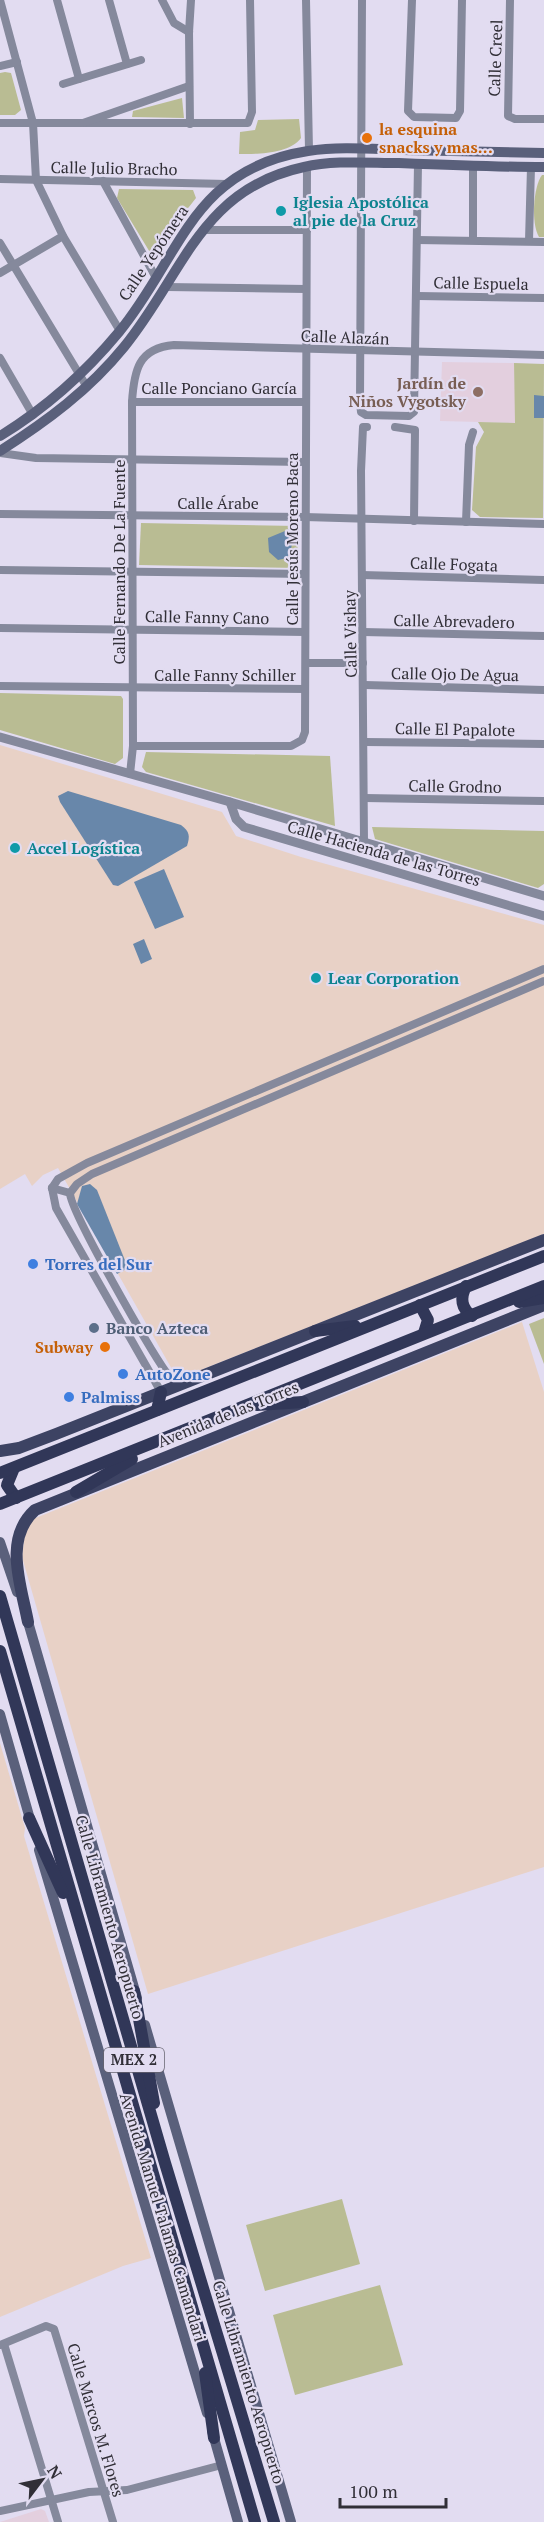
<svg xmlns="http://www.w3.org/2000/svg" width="544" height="2522" viewBox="0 0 544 2522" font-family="'PT Serif',serif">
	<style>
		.industrial { fill: #e8d1c6 }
		.education { fill: #e3cfde }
		.green { fill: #b9bc93 }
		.water { fill: #6887aa }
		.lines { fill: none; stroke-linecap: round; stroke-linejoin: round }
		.minor { stroke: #85899c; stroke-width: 8 }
		.tertiary { stroke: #85899c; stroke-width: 9 }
		.secondary { stroke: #5a607b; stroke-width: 10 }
		.primary { stroke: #3d4363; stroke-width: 12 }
		.trunk { stroke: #313758; stroke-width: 12 }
		.food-dot { fill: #e8710a; stroke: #e2dcf1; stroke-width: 2 }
		.culture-dot { fill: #0f9aa8; stroke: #e2dcf1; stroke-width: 2 }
		.education-dot { fill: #8d6e63; stroke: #e2dcf1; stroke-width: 2 }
		.shop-dot { fill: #3f7fe0; stroke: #e2dcf1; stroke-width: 2 }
		.service-dot { fill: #5c6f8a; stroke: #e2dcf1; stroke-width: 2 }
		.labels { text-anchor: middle; stroke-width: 4.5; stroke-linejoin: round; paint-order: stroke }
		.shield { fill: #e2dcf1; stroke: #66636f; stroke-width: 1.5 }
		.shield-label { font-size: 15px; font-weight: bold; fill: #312f37 }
		.street-label { font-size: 16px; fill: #312f37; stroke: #e2dcf1 }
		.food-label { font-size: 16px; font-weight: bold; fill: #c56008; stroke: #e2dcf1; text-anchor: start }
		.culture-label { font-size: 16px; font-weight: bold; fill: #0d838f; stroke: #e2dcf1; text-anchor: start }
		.education-label { font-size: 16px; font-weight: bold; fill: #785e54; stroke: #e2dcf1; text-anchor: end }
		.shop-label { font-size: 16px; font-weight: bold; fill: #366cbe; stroke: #e2dcf1; text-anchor: start }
		.service-label { font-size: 16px; font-weight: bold; fill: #4e5e75; stroke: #e2dcf1; text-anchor: start }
	</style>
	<rect width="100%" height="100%" fill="#e2dcf1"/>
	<g class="industrial">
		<path d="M0 745 222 812 236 836 301 857 544 925V1234L183 1377 173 1371 58 1168 43 1175 32 1186 25 1174 0 1189Z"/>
		<path d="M522 1322 544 1392V1867L148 1994 22 1557 25 1532 33 1519Z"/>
		<path d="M0 1743 25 1828 24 1836 151 2258 123 2266 0 2317Z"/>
	</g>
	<g class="education">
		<path d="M442 362 514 363 516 423 440 421Z"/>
		<path d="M41 2509 45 2511 49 2522H0Z"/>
	</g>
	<g class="green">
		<path d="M5 72 11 73 21 110 15 115H0V73Z"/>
		<path d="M182 98 184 118 132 117 133 111Z"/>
		<path d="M299 119 301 138C289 154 258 154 239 154L240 132 255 130 258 120Z"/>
		<path d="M542 175H544V237H539C531 224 533 187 542 175Z"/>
		<path d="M119 189 193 190 196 198 178 221 158 254H151L117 198Z"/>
		<path d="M514 363 544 364 543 518 480 517 472 510 476 447 484 432 478 422 515 423Z"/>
		<path d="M141 523 297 526 298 568 139 565Z"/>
		<path d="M0 693 121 696 123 699V758L115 764 0 730Z"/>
		<path d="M146 752 330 756 335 826 146 772 142 767Z"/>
		<path d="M372 827 544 831V884L538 888 375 839Z"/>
		<path d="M544 1318V1364L529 1324Z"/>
		<path d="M342 2199 360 2264 265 2291 246 2225Z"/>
		<path d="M380 2285 403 2365 295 2395 273 2315Z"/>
	</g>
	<g class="water">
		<path d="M534 395 544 396V418H534Z"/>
		<path d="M297 526C292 538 293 548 287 558L278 560 269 552 268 538Z"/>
		<path d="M68 791 181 825C190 832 190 836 187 846L118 886 113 885 60 802 58 796Z"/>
		<path d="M164 869 184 917 155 929 134 882Z"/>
		<path d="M144 939 152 959 141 964 133 944Z"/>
		<path d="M90 1184 97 1190 128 1268 117 1274 77 1204 82 1186Z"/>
	</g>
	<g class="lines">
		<g class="minor">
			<path d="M0 0 33 123 36 180 63 236 120 331"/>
			<path d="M57 0 79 79"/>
			<path d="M109 0 127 64"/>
			<path d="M162 0 174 23 189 32"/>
			<path d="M306 0 309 150"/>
			<path d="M362 0 360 402 361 412 366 415 409 416 414 412 418 164"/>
			<path d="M412 0 408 111 414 117 456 118 460 111 462 0"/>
			<path d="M510 0 508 116 515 119H544"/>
			<path d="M0 66 17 62"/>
			<path d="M63 84 141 60"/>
			<path d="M0 123H248L252 112 250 0"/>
			<path d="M83 123 189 86"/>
			<path d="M190 124 189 32 191 0"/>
			<path d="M473 166V240"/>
			<path d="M0 179 227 184"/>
			<path d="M103 181 155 276"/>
			<path d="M203 230H307"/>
			<path d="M417 240 544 242"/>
			<path d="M529 241 531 167"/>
			<path d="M0 243 87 387"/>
			<path d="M0 273 63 236"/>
			<path d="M167 287 306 289"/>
			<path d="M418 296 544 298"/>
			<path d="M0 358 33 415"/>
			<path d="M132 402H306"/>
			<path d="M395 427 415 430 414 521"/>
			<path d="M0 453 36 458 305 462"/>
			<path d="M0 514 305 517 544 524"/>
			<path d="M466 522 469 445 473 432"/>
			<path d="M0 570 305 574"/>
			<path d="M362 575 544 580"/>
			<path d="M0 628 305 632"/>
			<path d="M363 632 544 636"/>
			<path d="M306 663H363"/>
			<path d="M365 685 544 690"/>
			<path d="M0 686 305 689"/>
			<path d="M365 742 544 744"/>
			<path d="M133 746H291L302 740 305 732 307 166"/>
			<path d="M130 774 133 746 132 402C134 371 138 348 174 345L544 355"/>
			<path d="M365 798 544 801"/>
			<path d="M364 841 361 471 363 427H367"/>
			<path d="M52 1188 58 1179 87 1163 544 969"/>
			<path d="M52 1188 56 1208 161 1392"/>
			<path d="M52 1188 70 1193"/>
			<path d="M70 1193 77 1184 92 1174 544 981"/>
			<path d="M70 1193C70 1211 151 1351 166 1372 170 1377 174 1381 180 1384"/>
			<path d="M4 2344 58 2522"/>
			<path d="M0 2345 46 2326 54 2329 113 2522"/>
			<path d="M0 2511 89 2492 127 2490 222 2465"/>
		</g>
		<g class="tertiary">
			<path d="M0 737 230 802 544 896"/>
			<path d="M230 802 236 819 244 827 544 916"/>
		</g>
		<g class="secondary">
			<path d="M0 436C46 408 85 373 119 332 181 257 191 169 308 151 339 146 372 149 403 150 450 151 497 152 544 153"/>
			<path d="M0 451C47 421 89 390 124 347 183 275 200 189 304 167 334 160 368 163 399 163 447 165 496 167 544 167"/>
			<path d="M0 1542 17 1592"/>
			<path d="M26 1615 137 1998"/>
			<path d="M0 1714 32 1826"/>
			<path d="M39 1850 207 2413"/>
			<path d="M145 2025 291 2522"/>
			<path d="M212 2431 238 2522"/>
		</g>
		<g class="primary">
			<path d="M0 1451 19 1448 56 1434 544 1240"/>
			<path d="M28 1622C21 1585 3 1539 35 1510L544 1305"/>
		</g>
		<g class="trunk">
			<path d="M466 1286C460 1298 461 1308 472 1316"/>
			<path d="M519 1302 544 1298"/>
			<path d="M420 1305 428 1320 424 1333"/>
			<path d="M315 1331 355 1326"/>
			<path d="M257 1405 303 1402"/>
			<path d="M157 1410 161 1392"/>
			<path d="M14 1468 7 1485 16 1498"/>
			<path d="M0 1473 544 1256"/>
			<path d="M76 1492 132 1459"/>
			<path d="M0 1504 544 1286"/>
			<path d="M0 1596 165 2163 274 2522"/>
			<path d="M0 1651 255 2522"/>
			<path d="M29 1818 63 1893"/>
			<path d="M134 1991 154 2103"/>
			<path d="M205 2373 214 2438"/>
		</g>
	</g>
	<g class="food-dot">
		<circle cx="367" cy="138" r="6"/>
		<circle cx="105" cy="1347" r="6"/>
	</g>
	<g class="culture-dot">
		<circle cx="281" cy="211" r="6"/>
		<circle cx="15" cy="848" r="6"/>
		<circle cx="316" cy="978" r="6"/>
	</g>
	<circle class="education-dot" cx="478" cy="392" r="6"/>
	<g class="shop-dot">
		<circle cx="33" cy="1264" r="6"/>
		<circle cx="123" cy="1374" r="6"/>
		<circle cx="69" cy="1397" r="6"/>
	</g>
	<circle class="service-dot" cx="94" cy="1328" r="6"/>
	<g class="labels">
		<rect class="shield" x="104" y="2048" width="60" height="24" rx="4.5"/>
		<g class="shield-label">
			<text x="134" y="2065">MEX 2</text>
		</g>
		<g class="street-label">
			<text transform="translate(495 58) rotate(-88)" y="6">Calle Creel</text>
			<text transform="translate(114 168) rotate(1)" y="6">Calle Julio Bracho</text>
			<text transform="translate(153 253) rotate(-56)" y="6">Calle Yepómera</text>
			<text transform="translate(481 283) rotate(1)" y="6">Calle Espuela</text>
			<text transform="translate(345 337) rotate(2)" y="6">Calle Alazán</text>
			<text x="219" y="394">Calle Ponciano García</text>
			<text x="218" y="509">Calle Árabe</text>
			<text transform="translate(292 539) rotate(-90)" y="6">Calle Jesús Moreno Baca</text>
			<text transform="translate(119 562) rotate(-90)" y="6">Calle Fernando De La Fuente</text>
			<text transform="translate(454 564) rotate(2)" y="6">Calle Fogata</text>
			<text transform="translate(207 617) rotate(1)" y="6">Calle Fanny Cano</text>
			<text transform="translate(454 621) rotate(1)" y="6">Calle Abrevadero</text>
			<text transform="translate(350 634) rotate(-91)" y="6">Calle Vishay</text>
			<text transform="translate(455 674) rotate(1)" y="6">Calle Ojo De Agua</text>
			<text x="225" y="681">Calle Fanny Schiller</text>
			<text transform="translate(455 729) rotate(1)" y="6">Calle El Papalote</text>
			<text transform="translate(455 786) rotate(1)" y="6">Calle Grodno</text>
			<text transform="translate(384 853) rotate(16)" y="6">Calle Hacienda de las Torres</text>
			<text transform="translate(228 1414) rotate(-22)" y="6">Avenida de las Torres</text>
			<text transform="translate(110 1917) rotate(74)" y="6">Calle Libramiento Aeropuerto</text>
			<text transform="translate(163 2217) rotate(73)" y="6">Avenida Manuel Talamas Camandari</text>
			<text transform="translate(249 2382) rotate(73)" y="6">Calle Libramiento Aeropuerto</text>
			<text transform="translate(96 2420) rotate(73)" y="6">Calle Marcos M. Flores</text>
		</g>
		<g class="food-label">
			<text x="379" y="135">la esquina<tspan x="379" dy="18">snacks y mas...</tspan></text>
			<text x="93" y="1353" text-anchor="end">Subway</text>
		</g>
		<g class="culture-label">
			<text x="293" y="208">Iglesia Apostólica<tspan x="293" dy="18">al pie de la Cruz</tspan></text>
			<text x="27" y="854">Accel Logística</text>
			<text x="328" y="984">Lear Corporation</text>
		</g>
		<g class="education-label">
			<text x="466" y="389">Jardín de<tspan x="466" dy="18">Niños Vygotsky</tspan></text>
		</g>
		<g class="shop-label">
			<text x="45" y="1270">Torres del Sur</text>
			<text x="135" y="1380">AutoZone</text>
			<text x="81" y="1403">Palmiss</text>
		</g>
		<g class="service-label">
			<text x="106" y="1334">Banco Azteca</text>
		</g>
	</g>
	<g transform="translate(42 2480) rotate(58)" stroke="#e2dcf1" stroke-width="4.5" paint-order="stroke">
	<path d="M0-4.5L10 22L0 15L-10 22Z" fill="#312f37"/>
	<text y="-9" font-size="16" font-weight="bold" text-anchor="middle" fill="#312f37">N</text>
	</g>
	<path d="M340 2498v9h106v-9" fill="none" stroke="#312f37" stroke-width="3"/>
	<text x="349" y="2498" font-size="18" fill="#312f37" stroke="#e2dcf1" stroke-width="4.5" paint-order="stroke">100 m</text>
</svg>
